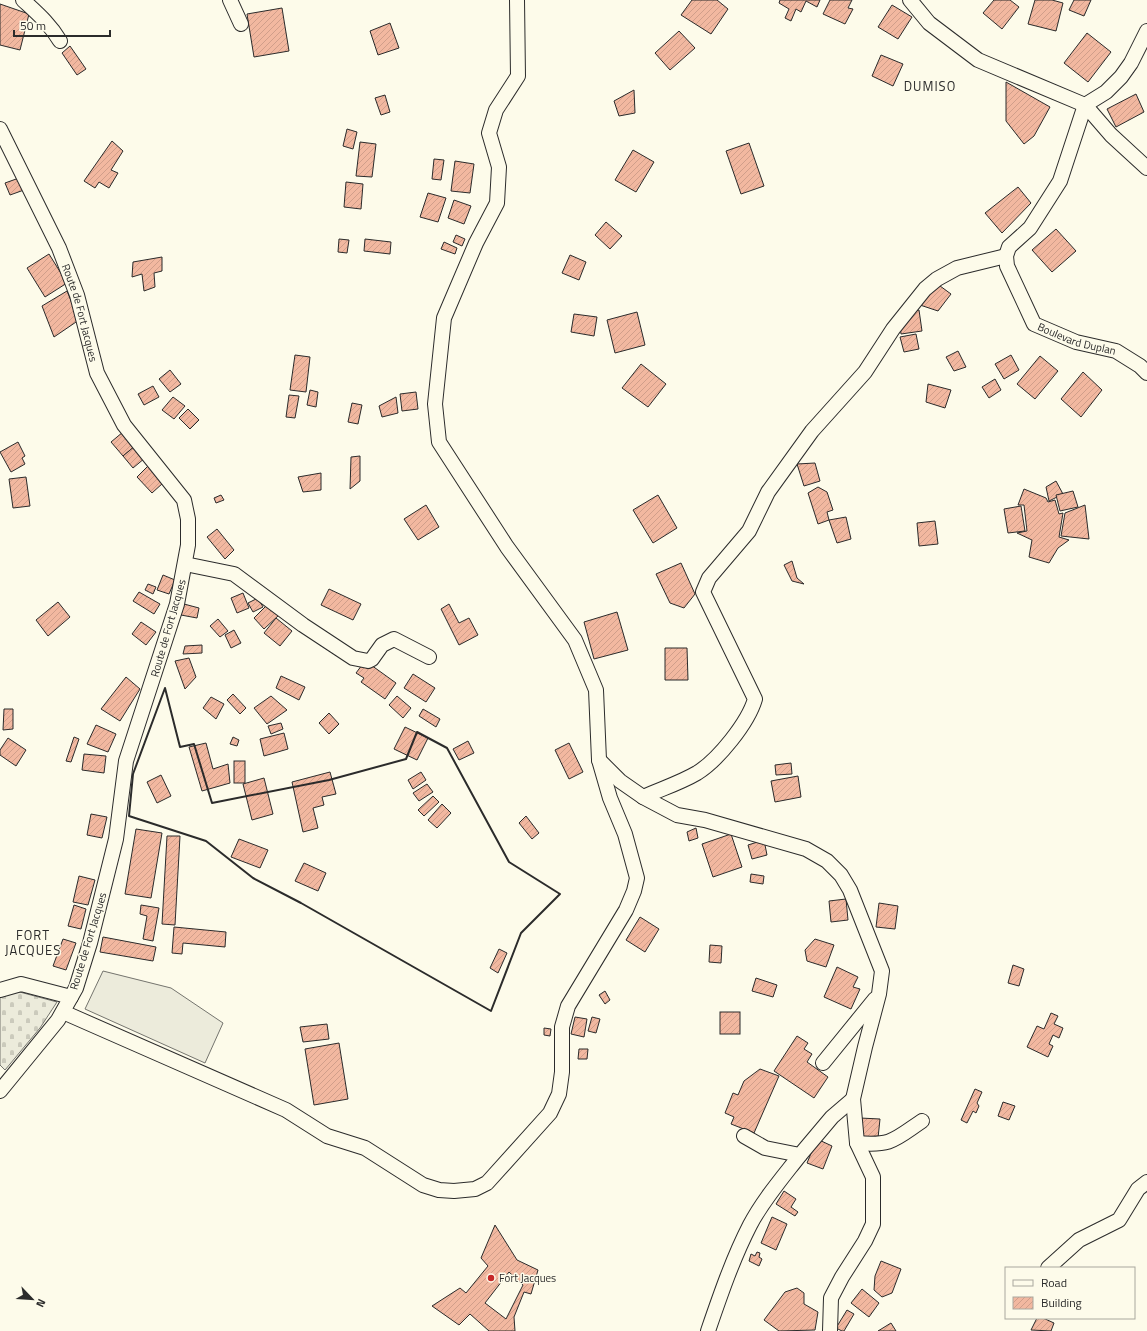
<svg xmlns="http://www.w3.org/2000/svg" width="1147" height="1331" viewBox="0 0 1147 1331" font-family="'Titillium Web',sans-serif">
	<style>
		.cemetery { fill: url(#cemetery-stones); stroke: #74746e }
		.garden { fill: #ecebdb; stroke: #74746e }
		.building { fill: url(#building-hatch); stroke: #2b2b2b; fill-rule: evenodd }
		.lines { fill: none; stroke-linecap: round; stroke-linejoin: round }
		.minor-casing { stroke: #2b2b2b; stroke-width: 16 }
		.minor { stroke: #fdfbea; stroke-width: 14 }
		.wall { stroke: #2b2b2b; stroke-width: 2 }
		.poi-dot { fill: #c62828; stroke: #fdfbea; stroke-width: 1.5 }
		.labels { text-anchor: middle; stroke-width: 3; stroke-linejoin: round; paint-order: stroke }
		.street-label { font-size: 11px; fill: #2b2b2b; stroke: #fdfbea }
		.poi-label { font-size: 11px; fill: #2b2b2b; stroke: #fdfbea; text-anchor: start }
		.quarter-label { font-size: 13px; letter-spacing: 1px; fill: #2b2b2b; stroke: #fdfbea }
	</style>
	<defs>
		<pattern id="cemetery-stones" width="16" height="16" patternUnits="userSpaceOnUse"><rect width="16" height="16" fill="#ecebdb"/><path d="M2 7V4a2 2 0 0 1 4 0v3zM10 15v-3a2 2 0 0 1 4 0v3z" fill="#cbcabc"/></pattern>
		<pattern id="building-hatch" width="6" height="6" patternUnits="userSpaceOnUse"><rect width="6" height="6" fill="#f2b8a0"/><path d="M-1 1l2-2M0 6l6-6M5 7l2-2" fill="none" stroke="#d09e8a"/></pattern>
	</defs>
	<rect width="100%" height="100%" fill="#fdfbea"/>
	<path class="cemetery" d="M16 991 57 1002 40 1028 5 1070 0 1065V995Z"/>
	<path class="garden" d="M103 971 171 988 223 1023 205 1063 85 1009Z"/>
	<g class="building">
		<path d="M692 0H717L728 9 711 34 681 15Z"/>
		<path d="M780 0H820L817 7 806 1 801 12 796 9 791 21 785 18 789 9 779 3Z"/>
		<path d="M830 0H852L848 8 853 9 845 24 823 14Z"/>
		<path d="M994 0H1010L1019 7 1002 29 983 13Z"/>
		<path d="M1035 0H1052L1063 3 1056 31 1028 24Z"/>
		<path d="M1074 0H1091L1084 16 1069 10Z"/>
		<path d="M0 4 29 14 20 50 0 45Z"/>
		<path d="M892 5 912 17 898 39 878 27Z"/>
		<path d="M282 8 289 51 254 57 247 14Z"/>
		<path d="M390 23 399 48 378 55 370 31Z"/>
		<path d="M679 31 695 48 670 70 655 53Z"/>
		<path d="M1087 33 1111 52 1088 82 1064 63Z"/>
		<path d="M70 46 86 69 77 75 62 53Z"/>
		<path d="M881 55 903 64 893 86 872 76Z"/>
		<path d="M1006 82 1050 107 1034 136 1024 144 1006 121Z"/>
		<path d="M634 90 635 113 619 116 614 101Z"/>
		<path d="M1136 94 1144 112 1116 127 1107 109Z"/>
		<path d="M385 95 390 112 381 115 375 98Z"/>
		<path d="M347 129 357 132 353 149 343 146Z"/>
		<path d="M112 141 123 151 111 170 118 173 109 188 99 182 95 188 84 181Z"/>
		<path d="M360 142 376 144 372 177 356 176Z"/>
		<path d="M749 143 764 186 741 194 726 151Z"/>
		<path d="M633 150 654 162 636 192 615 180Z"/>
		<path d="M434 159 444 160 441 180 432 179Z"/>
		<path d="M455 161 474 164 470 193 451 191Z"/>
		<path d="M19 178 24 190 10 195 5 183Z"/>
		<path d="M346 182 363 184 361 209 344 207Z"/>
		<path d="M1018 187 1031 203 1002 233 985 213Z"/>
		<path d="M428 193 446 198 438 222 420 217Z"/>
		<path d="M454 200 471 206 464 224 448 218Z"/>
		<path d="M606 222 622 236 610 249 595 235Z"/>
		<path d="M1056 229 1076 251 1052 272 1032 250Z"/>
		<path d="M456 235 465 239 462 246 453 242Z"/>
		<path d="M339 239 349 240 347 253 338 252Z"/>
		<path d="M365 239 391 242 390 254 364 251Z"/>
		<path d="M444 242 457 248 455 254 441 249Z"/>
		<path d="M49 254 67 283 45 297 27 268Z"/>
		<path d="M570 255 586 262 579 280 562 273Z"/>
		<path d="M162 257V271L154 273 155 287 144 291 142 274 132 277 133 262Z"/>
		<path d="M936 283 951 294 938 311 920 305Z"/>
		<path d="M67 291 79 320 54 337 42 306Z"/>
		<path d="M919 310 922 331 901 334 900 325 914 311Z"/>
		<path d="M637 312 645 345 615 353 607 320Z"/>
		<path d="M574 314 597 317 594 336 571 332Z"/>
		<path d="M916 334 919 349 904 352 900 337Z"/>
		<path d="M958 351 966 367 954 371 946 357Z"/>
		<path d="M295 355 310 357 306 392 290 390Z"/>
		<path d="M1011 355 1019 370 1004 379 995 364Z"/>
		<path d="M1040 356 1058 371 1035 399 1017 384Z"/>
		<path d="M641 364 666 384 648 407 622 388Z"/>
		<path d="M170 370 181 384 170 392 159 379Z"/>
		<path d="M1083 372 1102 390 1081 417 1061 399Z"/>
		<path d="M995 379 1001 390 989 398 982 387Z"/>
		<path d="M928 384 951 390 945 408 926 402Z"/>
		<path d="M153 386 159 397 144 405 138 394Z"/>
		<path d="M310 390 318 392 316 407 307 405Z"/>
		<path d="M416 392 418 409 402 411 400 394Z"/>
		<path d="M289 395 299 396 295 418 286 417Z"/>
		<path d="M173 397 185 406 174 419 162 410Z"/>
		<path d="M396 397 398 413 382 417 379 406Z"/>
		<path d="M352 403 362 405 358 424 348 422Z"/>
		<path d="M188 409 199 420 190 429 179 418Z"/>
		<path d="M123 432 135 446 123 456 111 442Z"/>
		<path d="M18 442 25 456 22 458 25 464 11 472 0 452Z"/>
		<path d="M135 446 145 458 133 468 123 456Z"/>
		<path d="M360 456V481L350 489 351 457Z"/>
		<path d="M815 463 820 481 804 486 797 464Z"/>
		<path d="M148 466 163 483 152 493 137 477Z"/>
		<path d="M321 473V490L303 492 298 477Z"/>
		<path d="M26 477 30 506 13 508 9 479Z"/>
		<path d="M1056 481 1063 494 1049 501 1046 487Z"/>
		<path d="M818 487 827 492 833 510 827 512 829 520 818 524 808 493Z"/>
		<path d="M1024 489 1046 498 1048 502 1055 500 1059 514 1063 513 1059 537 1069 540 1058 548 1049 563 1029 557 1032 540 1017 533 1027 531 1024 505H1018Z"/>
		<path d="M1073 491 1078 507 1060 511 1056 495Z"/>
		<path d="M221 495 224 500 216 503 214 498Z"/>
		<path d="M658 495 677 528 653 543 633 510Z"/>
		<path d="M426 505 439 527 418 540 404 519Z"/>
		<path d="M1085 505 1089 539 1061 536 1065 513Z"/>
		<path d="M1021 506 1025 531 1008 533 1004 509Z"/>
		<path d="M846 517 851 539 837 543 829 520Z"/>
		<path d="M935 521 938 544 919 546 917 523Z"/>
		<path d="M217 529 234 550 225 559 207 537Z"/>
		<path d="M792 561 797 578 804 584 792 581 784 565Z"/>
		<path d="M681 563 695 594 684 608 670 603 656 574Z"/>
		<path d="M163 575 175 580 169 594 157 590Z"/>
		<path d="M148 584 156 587 153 594 145 590Z"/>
		<path d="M329 589 361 604 353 620 321 605Z"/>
		<path d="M139 592 160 604 154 614 133 601Z"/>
		<path d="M243 593 249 608 237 613 231 598Z"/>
		<path d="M258 598 263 607 253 612 248 603Z"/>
		<path d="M58 602 70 617 48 636 36 620Z"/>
		<path d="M184 604 199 608 197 618 181 615Z"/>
		<path d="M268 604 279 615 264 629 254 618Z"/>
		<path d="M449 604 459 623 469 618 478 635 459 645 441 609Z"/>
		<path d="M617 612 628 650 594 659 584 622Z"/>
		<path d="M276 618 292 631 280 646 264 633Z"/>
		<path d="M218 619 228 631 220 637 210 626Z"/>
		<path d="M141 622 156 632 146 645 132 634Z"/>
		<path d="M234 630 241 643 231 648 225 635Z"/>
		<path d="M202 645V653L183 654 185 646Z"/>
		<path d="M665 648H687L688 680H665Z"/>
		<path d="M189 658 196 677 185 689 175 661Z"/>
		<path d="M362 665 368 669 371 665 396 683 385 699 361 682 364 678 356 673Z"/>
		<path d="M413 674 435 688 426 702 404 688Z"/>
		<path d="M281 676 305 687 299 700 276 688Z"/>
		<path d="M126 677 140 689 120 721 101 709Z"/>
		<path d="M233 694 246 708 240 714 227 700Z"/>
		<path d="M271 696 287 710 267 724 254 708Z"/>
		<path d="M397 696 411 708 403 718 389 705Z"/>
		<path d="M211 697 224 704 216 719 203 708Z"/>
		<path d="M4 709H13V729L3 730Z"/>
		<path d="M423 709 440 719 436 727 419 716Z"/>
		<path d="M329 713 339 724 329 734 319 723Z"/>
		<path d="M281 723 283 729 271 734 268 726Z"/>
		<path d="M96 725 116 734 108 752 87 744Z"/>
		<path d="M405 727 428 738 417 760 394 749Z"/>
		<path d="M284 733 288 749 264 756 260 739Z"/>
		<path d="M74 737 79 739 71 762 66 761Z"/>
		<path d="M233 737 239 740 237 746 230 744Z"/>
		<path d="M8 738 26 750 16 766 0 755V750Z"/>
		<path d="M468 741 474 753 459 760 453 749Z"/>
		<path d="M206 743 213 769 228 764 230 783 202 791 189 747Z"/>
		<path d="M569 743 583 772 569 779 555 750Z"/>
		<path d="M84 754 106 756 104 773 82 770Z"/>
		<rect x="234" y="761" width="11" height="22"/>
		<path d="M791 763 792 774 776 775 775 765Z"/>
		<path d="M330 772 336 794 322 797 324 805 313 808 318 828 303 832 292 782Z"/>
		<path d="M421 772 426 780 413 789 408 780Z"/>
		<path d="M161 775 171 796 157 803 147 782Z"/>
		<path d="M798 776 801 797 775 802 771 781Z"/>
		<path d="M264 778 273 814 252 820 243 784Z"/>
		<path d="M427 784 433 792 419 801 413 793Z"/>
		<path d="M433 796 439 802 424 816 418 810Z"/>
		<path d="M442 804 451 813 437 828 428 820Z"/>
		<path d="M91 814 107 817 102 838 87 835Z"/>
		<path d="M526 816 539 833 532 839 519 823Z"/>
		<path d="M696 828 698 838 689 841 687 832Z"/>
		<path d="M136 829 162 833 151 898 125 894Z"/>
		<path d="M731 834 742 867 713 877 702 844Z"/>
		<path d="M167 836H180L175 925 162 924Z"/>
		<path d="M239 839 268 850 260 868 231 857Z"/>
		<path d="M764 840 767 855 752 859 748 845Z"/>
		<path d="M304 863 326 873 318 891 295 881Z"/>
		<path d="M751 874 764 876 763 884 750 882Z"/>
		<path d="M79 876 95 880 88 905 73 902Z"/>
		<path d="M846 899 848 920 831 922 829 901Z"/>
		<path d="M879 903 898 906 895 929 876 927Z"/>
		<path d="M74 905 86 909 81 929 68 926Z"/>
		<path d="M141 905 159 908 153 941 143 939 147 916 140 914Z"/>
		<path d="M640 917 659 929 645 952 626 940Z"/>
		<path d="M174 927 226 932 225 947 183 943 182 954 172 953Z"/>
		<path d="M103 937 156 947 153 961 100 952Z"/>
		<path d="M63 939 76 943 66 970 53 966Z"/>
		<path d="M815 939 834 945 826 967 807 961 805 950Z"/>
		<path d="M710 945 722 946 721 963 709 962Z"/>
		<path d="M499 949 507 953 498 973 490 968Z"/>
		<path d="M1013 965 1024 969 1019 986 1008 983Z"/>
		<path d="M837 967 858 977 853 987 860 989 851 1009 824 997Z"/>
		<path d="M756 978 777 985 773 997 752 991Z"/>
		<path d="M605 991 610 1000 605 1004 599 995Z"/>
		<rect x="720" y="1012" width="20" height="22"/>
		<path d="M1051 1013 1058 1016 1054 1024 1063 1028 1059 1038 1053 1035 1049 1044 1053 1046 1048 1057 1027 1047 1037 1026 1044 1029Z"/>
		<path d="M575 1017 587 1019 584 1037 571 1034Z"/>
		<path d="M592 1017 600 1019 596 1033 588 1031Z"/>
		<path d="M327 1024 329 1039 303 1042 300 1027Z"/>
		<path d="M544 1028 551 1029 550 1036 544 1035Z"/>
		<path d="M797 1036 808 1043 804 1049 812 1054 807 1062 828 1077 814 1098 774 1071Z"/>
		<path d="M339 1043 348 1099 314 1105 305 1049Z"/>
		<path d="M579 1049H588L587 1059H578Z"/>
		<path d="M760 1069 779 1076 754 1133 731 1124 734 1117 725 1113 733 1093 738 1095 744 1081Z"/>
		<path d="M975 1089 982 1092 977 1103 979 1106 976 1113 973 1111 967 1123 961 1120Z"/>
		<path d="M1003 1102 1015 1106 1009 1120 998 1116Z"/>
		<path d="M860 1118 880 1119 878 1138 863 1137Z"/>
		<path d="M817 1139 832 1146 823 1169 807 1163Z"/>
		<path d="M784 1191 796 1199 791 1207 798 1212 795 1216 776 1204Z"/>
		<path d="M772 1217 787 1224 776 1250 761 1243Z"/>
		<path d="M495 1225 517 1260 538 1270 531 1294 524 1292 514 1317 515 1331H489L470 1314 459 1325 432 1306 460 1288 466 1293 488 1266 481 1258ZM509 1272 523 1285 506 1319 485 1303Z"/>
		<path d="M757 1252 760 1253 759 1257 762 1259 759 1266 749 1261 751 1254 755 1256Z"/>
		<path d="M881 1261 901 1269 892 1293 882 1297 874 1290 875 1276Z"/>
		<path d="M797 1288 804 1293V1304L818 1312 815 1330 779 1331 764 1320 785 1292Z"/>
		<path d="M862 1289 879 1303 869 1317 851 1303Z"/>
		<path d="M847 1310 854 1314 844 1331H842L836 1328Z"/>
		<path d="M1037 1318H1043L1054 1323 1051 1331 1031 1330Z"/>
		<path d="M891 1323 896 1331H878Z"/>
	</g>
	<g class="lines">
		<defs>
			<g id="minor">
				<path d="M23 0C37 13 50 24 60 41"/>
				<path d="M230 0 241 24"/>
				<path d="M910 0 929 23 978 60 1085 105 1111 135 1147 168"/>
				<path id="s1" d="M1147 31 1131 63 1121 77 1106 92 1085 105 1060 181 1030 228 1009 247 1006 256 1007 266 1034 324 1076 342 1116 351 1140 366 1147 373"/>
				<path id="s2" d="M0 129 59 248 77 295 97 373 124 425 184 500 188 519V545L177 604 126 761 116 839 90 943 76 988 58 1020 0 1091"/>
				<path d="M185 564 234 574 303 625 353 658 368 661 372 659 382 645 394 639 429 657"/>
				<path d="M599 760 620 781 643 797 677 815 705 820 806 849 827 861 841 875 850 890 882 971 879 994 865 1047 853 1099 857 1143 873 1177V1224L865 1241 842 1277 831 1298 830 1331"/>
				<path d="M643 797C661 789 680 783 697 773 718 760 748 723 755 699L703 592 709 578 749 531 768 492 812 431 865 372 893 329 925 289 937 279 957 268 1006 256"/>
				<path d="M0 990 21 984 71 997"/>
				<path d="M63 1012 286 1110 327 1136 365 1148 423 1185 439 1190 454 1191 475 1189 487 1183 550 1113 559 1094 562 1072V1027L568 1006 626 910 634 891 637 878 625 834 610 798 599 760 596 690 575 640 507 547 439 442 435 404 444 318 476 243 497 203 499 167 489 133 496 110 518 76 517 0"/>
				<path d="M823 1063 875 999"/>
				<path d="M744 1136 765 1148 800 1155 832 1117 853 1099"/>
				<path d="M857 1143C892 1146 894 1140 922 1121"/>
				<path d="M1048 1268 1079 1240 1119 1220 1138 1189 1147 1182"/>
				<path d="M708 1331C720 1296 733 1258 750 1225 763 1200 783 1177 800 1155"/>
			</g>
		</defs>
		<use href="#minor" class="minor-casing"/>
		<use href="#minor" class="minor"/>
		<path class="wall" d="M165 688 180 747 194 744 212 803 329 780 406 759 417 732 447 748 509 862 560 894 521 933 491 1011 301 903 253 878 206 841 129 816 133 774Z"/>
	</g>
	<circle class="poi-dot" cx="491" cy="1278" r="4"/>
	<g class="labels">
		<g class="street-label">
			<text dy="4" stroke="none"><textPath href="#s2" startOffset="201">Route de Fort Jacques</textPath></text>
			<text dy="4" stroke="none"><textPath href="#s1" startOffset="392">Boulevard Duplan</textPath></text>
			<text transform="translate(168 628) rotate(-74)" y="4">Route de Fort Jacques</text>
			<text transform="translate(88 941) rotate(-73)" y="4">Route de Fort Jacques</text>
		</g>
		<g class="poi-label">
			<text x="499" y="1282">Fort Jacques</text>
		</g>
		<g class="quarter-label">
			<text x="930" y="91">DUMISO</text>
			<text x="33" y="940">FORT<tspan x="33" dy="15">JACQUES</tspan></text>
		</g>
	</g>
	<rect x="1005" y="1267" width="130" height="52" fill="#fdfbea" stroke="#a9a89e"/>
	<rect x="1013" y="1280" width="20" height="6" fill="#fdfbea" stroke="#a9a89e"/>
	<text x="1041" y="1287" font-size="12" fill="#2b2b2b">Road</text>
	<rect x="1013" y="1297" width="20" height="12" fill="url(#building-hatch)" stroke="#a9a89e"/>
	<text x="1041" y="1307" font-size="12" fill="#2b2b2b">Building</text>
	<g transform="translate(32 1299) rotate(115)" stroke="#fdfbea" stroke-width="3" paint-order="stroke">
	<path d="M0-3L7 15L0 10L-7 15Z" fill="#2b2b2b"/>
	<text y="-6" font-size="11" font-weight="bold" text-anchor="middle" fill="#2b2b2b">N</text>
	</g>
	<path d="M14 30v6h96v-6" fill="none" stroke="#2b2b2b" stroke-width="2"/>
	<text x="20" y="30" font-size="12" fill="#2b2b2b" stroke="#fdfbea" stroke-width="3" paint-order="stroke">50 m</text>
</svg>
